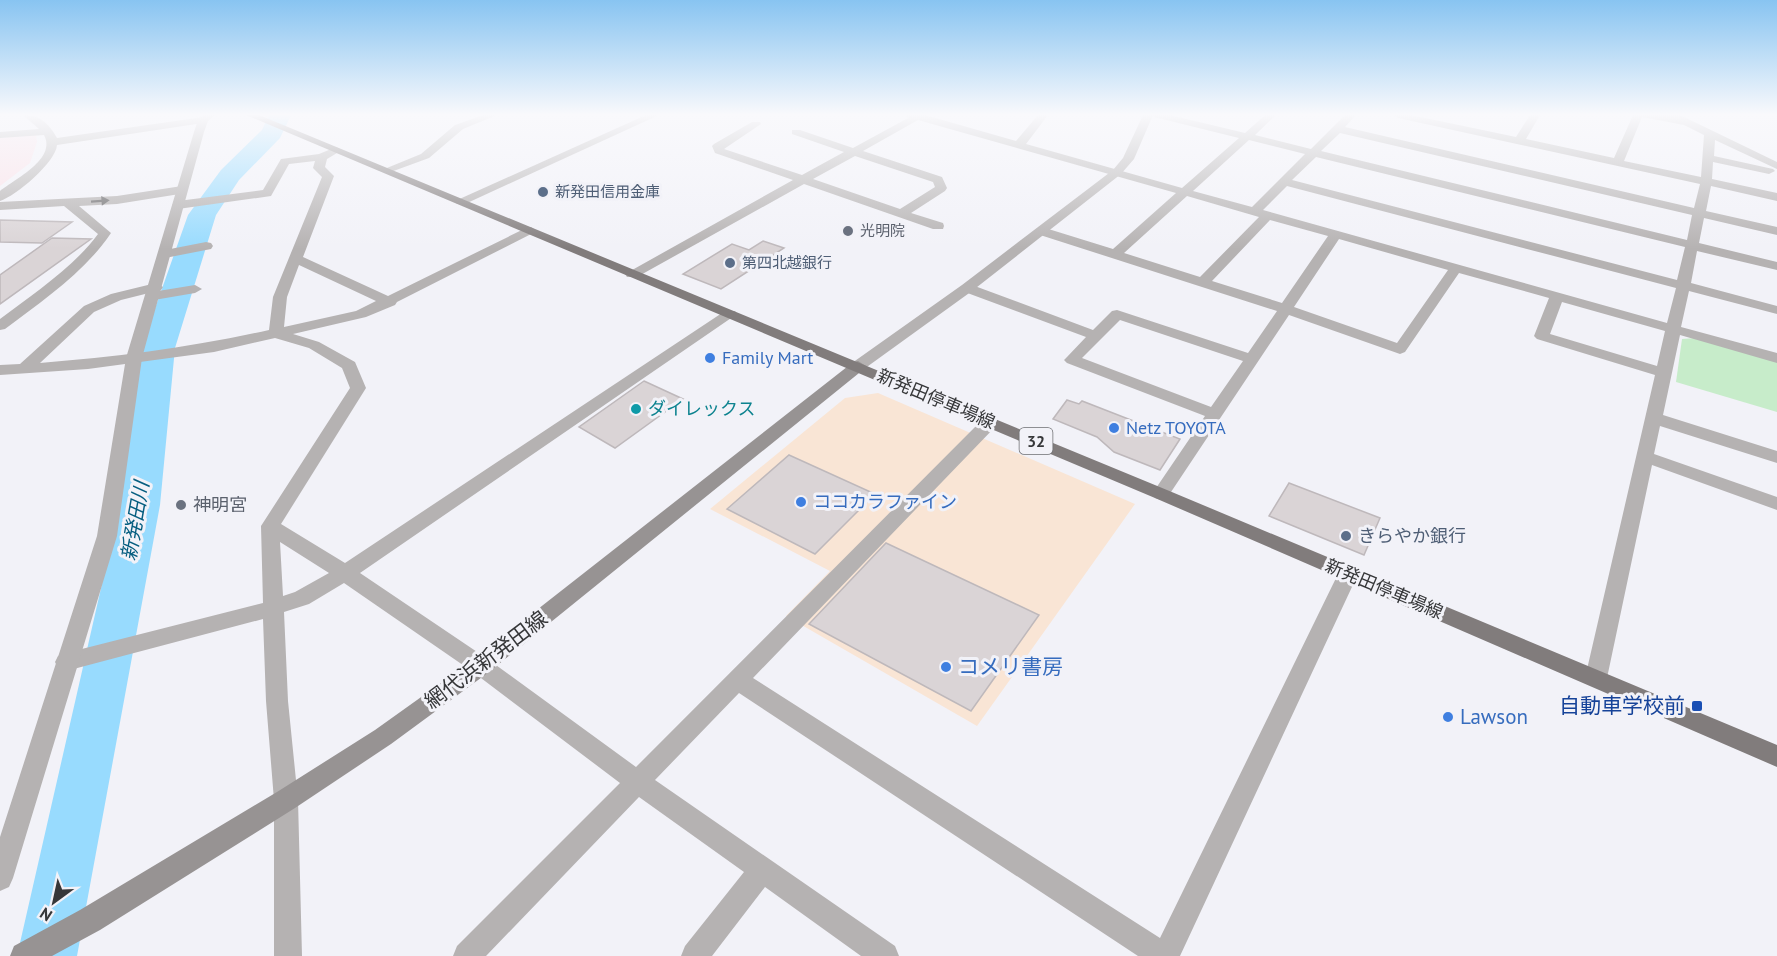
<svg xmlns="http://www.w3.org/2000/svg" width="1777" height="956" viewBox="0 0 1777 956" font-family="'PT Sans','Noto Sans JP',sans-serif">
	<style>
		.commercial { fill: #f9e5d5 }
		.education { fill: #fbe1e8 }
		.green { fill: #c7ecca }
		.lines { fill: none; stroke-linecap: round; stroke-linejoin: round }
		.river { fill: #98dbfe; fill-rule: evenodd }
		.building { fill: #dad4d6; stroke: #beb8bb; stroke-width: 1.5 }
		.minor { fill: #b5b2b2; fill-rule: evenodd }
		.tertiary { fill: #b5b2b2; fill-rule: evenodd }
		.secondary { fill: #979393; fill-rule: evenodd }
		.primary { fill: #817c7c; fill-rule: evenodd }
		.oneway { fill: #696869 }
		.service-dot { fill: #5c6f8a; stroke: #f2f2f8; stroke-width: 2 }
		.worship-dot { fill: #6b7280; stroke: #f2f2f8; stroke-width: 2 }
		.shop-dot { fill: #3f7fe0; stroke: #f2f2f8; stroke-width: 2 }
		.culture-dot { fill: #0f9aa8; stroke: #f2f2f8; stroke-width: 2 }
		.transit-dot { fill: #1a4fb4; stroke: #f2f2f8; stroke-width: 2 }
		.labels { text-anchor: middle; stroke-width: 6; stroke-linejoin: round; paint-order: stroke }
		.far-service-label { font-size: 15px; fill: #4e5e75; stroke: #f2f2f8; text-anchor: start }
		.far-worship-label { font-size: 15px; fill: #5b616d; stroke: #f2f2f8; text-anchor: start }
		.shield { fill: #f2f2f8; stroke: #6e6f72; stroke-width: 1.5 }
		.shield-label { font-size: 16px; font-weight: bold; fill: #363739 }
		.shop-label { font-size: 18px; fill: #366cbe; stroke: #f2f2f8; text-anchor: start }
		.street-label { font-size: 18px; fill: #363739; stroke: #f2f2f8 }
		.culture-label { font-size: 18px; fill: #0d838f; stroke: #f2f2f8; text-anchor: start }
		.worship-label { font-size: 18px; fill: #5b616d; stroke: #f2f2f8; text-anchor: start }
		.service-label { font-size: 18px; fill: #4e5e75; stroke: #f2f2f8; text-anchor: start }
		.water-label { font-size: 20px; font-style: italic; fill: #065e80; stroke: #f2f2f8 }
		.near-street-label { font-size: 21px; fill: #363739; stroke: #f2f2f8 }
		.near-shop-label { font-size: 21px; fill: #366cbe; stroke: #f2f2f8; text-anchor: start }
		.near-transit-label { font-size: 21px; fill: #164399; stroke: #f2f2f8; text-anchor: end }
	</style>
	<rect width="100%" height="100%" fill="#f2f2f8"/>
	<path class="commercial" d="M878 393 1135 504 977 726 786 616 830 571 710 509 845 398Z"/>
	<path class="education" d="M36 135 37 142 30 163 0 186V138Z"/>
	<path class="green" d="M1695 338 1777 360V412L1676 382 1682 339Z"/>
	<g class="lines">
		<path class="river" d="M269 115H291L280 138 239 180 216 215 175 348 160 505 77 956H17L120 505 141 348 188 215 221 170 262 130Z"/>
	</g>
	<g class="building">
		<path d="M0 220 72 222 42 243 0 242Z"/>
		<path d="M52 238 91 239 0 304V275Z"/>
		<path d="M763 241 784 248 721 289 683 274 732 244 749 250Z"/>
		<path d="M644 381 683 399 615 448 579 427Z"/>
		<path d="M1067 400 1079 404 1082 401 1180 439 1160 470 1114 452 1097 437 1053 419Z"/>
		<path d="M789 455 875 494 815 554 727 509Z"/>
		<path d="M1289 483 1380 518 1364 555 1269 516Z"/>
		<path d="M886 543 1039 615 971 711 809 624Z"/>
	</g>
	<g class="lines">
		<g class="minor">
			<path d="M23 115C40 114 50 125 57 138L203 117 208 120 203 123 57 145C56 162 16 196 0 201V191C15 179 57 159 44 135L0 138V132L39 129Z"/>
			<path d="M483 115H497L463 129 429 158 388 173 382 170 421 154 455 125Z"/>
			<path d="M646 115H659L465 204H457L455 201Z"/>
			<path d="M905 115H925L1016 141 1038 115H1048L1026 144 1182 188 1239 138 1154 117 1153 115H1170L1245 133 1265 115H1276L1255 135 1311 149 1345 115H1356L1345 127 1694 208 1700 184 1398 118 1393 115H1411L1516 137 1530 115H1540L1526 139 1614 158 1633 115H1680L1777 162V169L1715 140 1714 156 1773 169 1775 171 1769 174 1713 162 1712 179 1777 193V201L1711 186 1706 211 1777 227V235L1704 218 1699 243 1777 262V270L1697 251 1691 283 1777 306V314L1689 291 1681 327 1777 353V363L1680 335 1663 415 1777 451V463L1660 426 1654 454 1777 497V510L1652 465 1607 678 1604 684 1596 687 1588 684 1585 678 1655 375 1537 339 1534 336 1549 298 1459 273 1405 352 1400 354 1289 315 1167 498 1161 500 1155 498 1152 494 1205 416 1067 363 1064 360 1067 357 1086 337 962 291 960 288 967 284 972 285 1093 330 1112 311 1117 310 1248 353 1277 311 1037 234 1036 231 1042 227 1113 249 1176 193 918 120 863 151 942 177 947 188 945 191 911 213 943 223 944 226 943 229H933L804 184 637 277H627L625 274 793 180 715 153 712 146 714 144 752 122H760L761 124 724 149 802 175 844 152 792 134V130H800L853 148 908 118ZM1642 117 1684 125 1704 135 1701 177 1624 161ZM1340 133 1692 215 1687 240 1321 151ZM1249 140 1305 154 1252 207 1193 191ZM855 156 933 182 935 187 900 209 813 179ZM1316 157 1685 247 1677 280 1292 180ZM1287 186 1676 288 1667 323 1263 210ZM1187 196 1259 217 1200 277 1124 253ZM1270 220 1328 236 1282 303 1212 281ZM1339 239 1448 270 1397 343 1294 307ZM1562 302 1665 331 1657 366 1550 334ZM1120 320 1243 361 1211 407 1082 358Z"/>
			<path d="M336 147 342 150 327 159 325 167 334 176 303 257 388 296 526 228 531 227 537 231 397 302 395 305 366 317 293 334 319 342 355 362 366 388 281 524 345 563 725 311H735L737 314 360 573 489 660 636 767 984 418H996L998 422 996 426 753 678 1160 938 1338 574 1341 569 1348 567 1355 569 1358 574 1180 956H1138L739 693 655 780 895 946 899 956H861L765 887 712 956H681L685 946 744 872 639 797 486 956H453L457 946 620 783 473 672 344 583 309 604 284 612 288 701 298 800 302 956H274V800L266 701 263 619 66 671 58 668 55 662 58 656 66 653 263 603 261 526 350 388 342 368 309 348 275 338 214 352 88 369 0 375V365L20 364 84 306 111 294 156 283 163 287 161 290 152 292 195 285 202 289 195 293 154 300 149 299 147 296 149 293 121 300 94 312 40 363C117 357 194 347 269 330L273 297 322 177 313 168 315 161 289 164 271 196 178 209 172 205 178 201 263 190 281 159 319 154ZM299 265 376 301 356 311 284 327 287 297ZM280 542 329 573 295 592 283 596Z"/>
			<path d="M182 186 186 187V193L117 204 79 206 111 233C85 272 42 301 5 329L0 330V319C31 296 76 265 98 234L64 206 0 210V202L117 196Z"/>
			<path d="M206 242 211 243 213 246 211 249 165 258 158 254 160 251Z"/>
		</g>
		<g class="tertiary">
			<path d="M204 115H215L208 121 204 132 142 358 117 536 13 878 9 887 0 891V837L97 536 126 358 194 132 198 120Z"/>
			<path d="M1143 115H1153L1134 159 1121 174 972 291 864 369H852L850 366 852 363 962 285 1113 170 1123 158Z"/>
		</g>
		<path class="secondary" d="M858 361 866 366 864 369 489 672 391 744 295 808 100 930 52 956H10L14 946 80 910 277 792 375 730 473 660 852 363Z"/>
		<path class="primary" d="M246 115H259L1167 490 1777 745V767L1155 498Z"/>
	</g>
	<defs><path id="oneway-solid" d="M-6-.8H1V-3.2L6.5 0L1 3.2V.8H-6Z" transform="scale(1.5)"/></defs>
	<use class="oneway" href="#oneway-solid" transform="translate(100 201) rotate(-4)"/>
	<linearGradient id="sky" x2="0" y2="1"><stop stop-color="#88c4f1"/><stop offset="0.46" stop-color="#f9f9fc"/><stop offset="1" stop-color="#f9f9fc" stop-opacity="0"/></linearGradient>
	<rect width="1777" height="249" fill="url(#sky)"/>
	<g class="service-dot">
		<circle cx="543" cy="192" r="6"/>
		<circle cx="730" cy="263" r="6"/>
		<circle cx="1346" cy="536" r="6"/>
	</g>
	<g class="worship-dot">
		<circle cx="848" cy="231" r="6"/>
		<circle cx="181" cy="505" r="6"/>
	</g>
	<g class="shop-dot">
		<circle cx="710" cy="358" r="6"/>
		<circle cx="1114" cy="428" r="6"/>
		<circle cx="801" cy="502" r="6"/>
		<circle cx="946" cy="667" r="6"/>
		<circle cx="1448" cy="717" r="6"/>
	</g>
	<circle class="culture-dot" cx="636" cy="409" r="6"/>
	<rect class="transit-dot" x="1691" y="700" width="12" height="12" rx="3"/>
	<g class="labels">
		<g class="far-service-label">
			<text x="555" y="197">新発田信用金庫</text>
			<text x="742" y="268">第四北越銀行</text>
		</g>
		<g class="far-worship-label">
			<text x="860" y="236">光明院</text>
		</g>
		<rect class="shield" x="1019.5" y="428" width="33" height="26" rx="4.5"/>
		<g class="shield-label">
			<text x="1036" y="447">32</text>
		</g>
		<g class="shop-label">
			<text x="722" y="364">Family Mart</text>
			<text x="1126" y="434">Netz TOYOTA</text>
			<text x="813" y="508">ココカラファイン</text>
		</g>
		<g class="street-label">
			<text transform="translate(936 399) rotate(23)" y="6">新発田停車場線</text>
			<text transform="translate(1384 589) rotate(23)" y="6">新発田停車場線</text>
		</g>
		<g class="culture-label">
			<text x="648" y="415">ダイレックス</text>
		</g>
		<g class="worship-label">
			<text x="193" y="511">神明宮</text>
		</g>
		<g class="service-label">
			<text x="1358" y="542">きらやか銀行</text>
		</g>
		<g class="water-label">
			<text transform="translate(135 521) rotate(-80)" y="7">新発田川</text>
		</g>
		<g class="near-street-label">
			<text transform="translate(486 660) rotate(-37)" y="7">網代浜新発田線</text>
		</g>
		<g class="near-shop-label">
			<text x="958" y="674">コメリ書房</text>
			<text x="1460" y="724">Lawson</text>
		</g>
		<g class="near-transit-label">
			<text x="1685" y="713">自動車学校前</text>
		</g>
	</g>
	<g transform="translate(54 902) rotate(213)" stroke="#f2f2f8" stroke-width="4.5" paint-order="stroke">
	<path d="M0-4.5L10 22L0 15L-10 22Z" fill="#363739"/>
	<text y="-9" font-size="16" font-weight="bold" text-anchor="middle" fill="#363739">N</text>
	</g>
</svg>
